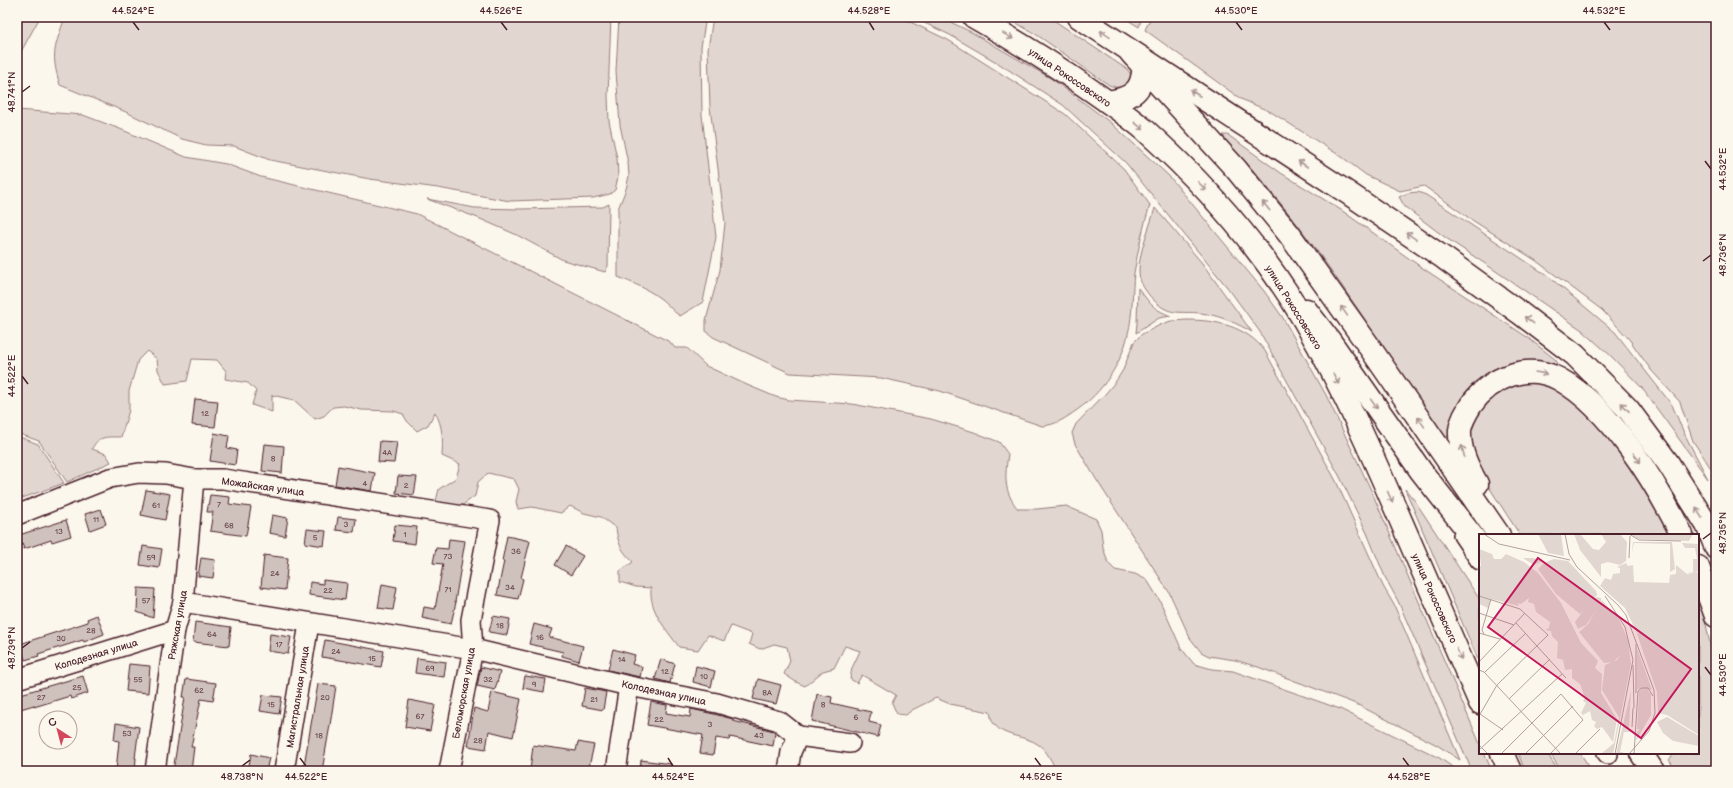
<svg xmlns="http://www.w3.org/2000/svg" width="1733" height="788" viewBox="0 0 1733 788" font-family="'Balsamiq Sans',sans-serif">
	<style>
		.green { fill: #e2d7d0; stroke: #967b7e }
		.building { fill: #cfc2bc; stroke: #4a1f2b }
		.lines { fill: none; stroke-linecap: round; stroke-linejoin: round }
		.minor-casing { stroke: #4a1f2b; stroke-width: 22 }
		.major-casing { stroke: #4a1f2b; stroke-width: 25 }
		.highway-casing { stroke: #4a1f2b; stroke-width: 25 }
		.minor { stroke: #fbf7ec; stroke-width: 19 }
		.major { stroke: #fbf7ec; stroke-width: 22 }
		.highway { stroke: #fbf7ec; stroke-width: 22 }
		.oneway { stroke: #ab9695 }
		.ticks { fill: none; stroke: #4a1f2b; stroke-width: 1.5 }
		.labels { text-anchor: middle; stroke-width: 3; stroke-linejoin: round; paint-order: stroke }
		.number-label { font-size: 8px; fill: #6b484f }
		.street-label { font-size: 10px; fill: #4a1f2b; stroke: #fbf7ec }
		.inset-road { fill: none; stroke: #b4a19f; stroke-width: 1 }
		.view { fill: #c2185b; fill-opacity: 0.15; stroke: #c2185b; stroke-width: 2 }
		.inset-edge { fill: none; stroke: #4a1f2b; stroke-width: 2 }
		.neatline { fill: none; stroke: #4a1f2b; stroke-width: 1.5 }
		.ticks-label { font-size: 10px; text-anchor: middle; fill: #4a1f2b }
	</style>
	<rect width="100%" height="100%" fill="#fbf7ec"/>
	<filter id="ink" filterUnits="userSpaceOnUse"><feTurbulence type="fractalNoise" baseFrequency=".025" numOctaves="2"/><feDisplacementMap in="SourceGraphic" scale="8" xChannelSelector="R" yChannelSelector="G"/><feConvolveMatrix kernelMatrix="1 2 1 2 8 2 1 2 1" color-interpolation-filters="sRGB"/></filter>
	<g filter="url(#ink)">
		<g class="green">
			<path d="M17 17H40L17 59Z"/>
			<path d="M65 17H611L608 96 609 121 617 158 618 177 615 190 610 194 593 198 510 201 438 188 370 179 270 160 234 146 206 145 182 139 126 112 60 85C50 53 55 47 65 17Z"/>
			<path d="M619 17H706L701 47 702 115 716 237 703 302 680 316C672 311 668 304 661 299 648 289 633 283 618 277V209L626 189 629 176 628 163 620 125 616 71Z"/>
			<path d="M713 17H900L948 40 1065 114 1124 169 1150 205C1143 227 1138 250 1134 273 1132 293 1133 314 1128 334 1122 363 1102 393 1077 410 1066 418 1056 425 1042 426L940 391 881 378 790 373 713 337 706 331V320L720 270 725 223 710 107 708 49Z"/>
			<path d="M912 17H940L971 32 1052 79 1111 123 1169 176 1264 291 1283 318 1326 395 1371 490 1480 744V753H1484L1492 771H1472L1398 601 1385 577 1367 533 1340 477 1260 332 1231 292 1126 163 1063 105 998 63 950 35Z"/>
			<path d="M1006 17H1049L1128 70 1132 77V83C1123 88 1119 89 1109 85L1037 35Z"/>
			<path d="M1123 17H1142L1139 27Z"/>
			<path d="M1151 17H1716V480L1712 470 1693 441 1680 402 1651 370 1629 339 1602 310 1535 260 1469 218 1424 186 1400 191 1366 175 1342 157 1271 112 1241 99 1145 30Z"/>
			<path d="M17 110 83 115 120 129 186 157 226 164 261 177 417 214 670 342 675 348H687L706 366 747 385 776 397 789 400 852 404 931 419 974 432 999 442 1008 454C1005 476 1003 491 1018 509H1037L1066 506 1096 519 1101 530 1103 547 1108 563 1115 570 1135 574 1147 580 1160 601 1181 648 1194 664 1212 669 1233 671 1340 709 1438 757 1458 771H1057C1052 763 1047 750 1039 745 1026 735 1004 738 994 724 991 721 991 715 990 712L950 704 936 698 912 710 906 715 897 714 892 703 896 695 862 675 857 683 850 679 852 668 860 651 845 646 834 668 823 671 805 686 796 682 784 674 790 661 787 647 774 644 760 649 749 644 752 634 731 626 724 641 708 635 698 650 679 647C666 629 649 611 651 588L636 587 620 582V571L633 562C621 550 618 544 616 528L601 517 584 513 570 506 561 513 532 507 518 509 516 502 519 489 514 479 488 473 478 482 475 496 464 504 454 508 436 501 439 489 456 478 460 464 442 456C443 440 443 426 435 412L428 425 417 431 407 421 403 414 394 411 362 410 344 406 333 407 324 416 315 419 294 400 272 395V412L252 405 256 391 248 383 225 379 226 371 217 360 192 359 187 381 165 384 158 370 157 359 147 351 138 360 129 391V410L121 437C108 437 98 435 92 449L106 454 111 462 67 482 39 441 17 433Z"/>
			<path d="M1223 135H1228L1281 173 1341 210 1421 267 1527 337 1556 360 1557 365 1554 367 1537 363 1452 423 1448 436 1446 438 1442 436C1374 335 1311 229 1226 141Z"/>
			<path d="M1418 192 1426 195 1548 276 1615 332 1672 405 1684 433 1708 479 1642 388 1611 356 1582 330 1487 265 1446 238 1405 207 1399 197 1408 193Z"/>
			<path d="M427 199 475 208 520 209 603 207 609 204 608 266 605 272 563 260 517 235 478 218Z"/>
			<path d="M1155 208 1202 263 1252 332C1238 324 1223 317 1207 314 1180 309 1170 320 1149 295 1143 287 1139 281 1139 270 1139 251 1150 227 1155 208Z"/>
			<path d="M1138 288C1151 304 1151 308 1171 316L1159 318 1136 333 1137 323Z"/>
			<path d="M1187 320C1216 320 1246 326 1265 351L1336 481 1383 586 1394 605 1460 760 1437 745 1356 704 1258 667 1235 660 1209 656 1201 652 1190 638 1169 592 1096 479 1075 444 1072 433 1076 424 1106 393 1116 381 1123 370 1134 342 1142 334 1162 324 1171 321Z"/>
			<path d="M1528 382H1537L1562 391 1592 418 1640 476 1673 535H1520L1487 484 1472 455 1470 430 1480 409 1501 389Z"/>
			<path d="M17 436 38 444 64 483 17 500Z"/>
			<path d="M1405 489 1415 501 1480 600V664Z"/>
			<path d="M1698 592 1702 604 1716 674V771H1677L1669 760 1675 753H1698Z"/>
			<path d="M1518 753H1547L1558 771H1525Z"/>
			<path d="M1550 753H1580L1592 771H1561Z"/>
		</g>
		<g class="building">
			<path d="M195 399 218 401 215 427 192 425Z"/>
			<path d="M214 433 229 436 227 448 237 450 235 465 210 461Z"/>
			<path d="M380 441 397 442 394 463 378 462Z"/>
			<path d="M265 444 284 446 282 473 262 471Z"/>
			<path d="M338 466 375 473 372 491 335 485Z"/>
			<path d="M398 476 417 477 414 495 396 493Z"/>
			<path d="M146 490 170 494 165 520 141 515Z"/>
			<path d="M210 495 230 497 229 504 251 507 246 536 210 531 213 512H207Z"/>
			<path d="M101 509 106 524 90 530 85 514Z"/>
			<path d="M272 515 288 518 285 536 269 533Z"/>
			<path d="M338 517 356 519 354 532 336 530Z"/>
			<path d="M66 520 71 536 52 542 51 540 24 549 19 535Z"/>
			<path d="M395 525 417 527 415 544 393 541Z"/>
			<path d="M307 529 326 531 324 546 305 543Z"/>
			<path d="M507 536 530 541 521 578 523 579 518 599 497 595 504 561H502Z"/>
			<path d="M449 539 465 541 455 602H456L451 624 422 618 424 607 435 609 443 564 433 563 436 548 448 549Z"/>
			<path d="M143 546 162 549 159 568 140 565Z"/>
			<path d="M566 546 583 556 571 575 555 565Z"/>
			<path d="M264 555 288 558 285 590 261 587Z"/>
			<path d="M201 558 215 560 213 578 198 576Z"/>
			<path d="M323 580 347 583 345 600 309 595 310 582 323 584Z"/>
			<path d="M382 584 397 587 393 610 378 608Z"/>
			<path d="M138 588 155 589 153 618 137 612Z"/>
			<path d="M97 615 104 634 84 642 83 640 38 654 39 656 25 660 20 644 88 622 87 619Z"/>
			<path d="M493 616 510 619 507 635 489 632Z"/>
			<path d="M195 622 231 627 229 646 193 642Z"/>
			<path d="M534 624 552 629 549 637 583 646 579 661 562 656 563 652 529 644Z"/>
			<path d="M270 634 291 637 288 654 268 651Z"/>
			<path d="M325 640 384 651 381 667 322 657Z"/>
			<path d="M613 649 635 655 632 664 642 667 640 677 608 670Z"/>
			<path d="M417 658 446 662 444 677 415 673Z"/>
			<path d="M661 659 675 664 670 683 655 679Z"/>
			<path d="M129 664 150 666 148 693 126 691Z"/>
			<path d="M696 666 715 671 711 687 693 682Z"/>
			<path d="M481 667 500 672 495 690 477 686Z"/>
			<path d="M83 676 88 693 71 699 70 696 34 707V705L17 710V695Z"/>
			<path d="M525 676 546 679 544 692 523 688Z"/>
			<path d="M186 679 216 683 213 701 201 699 191 747H194L191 771H173L185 697H183Z"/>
			<path d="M758 679 781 685 776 704 753 699Z"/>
			<path d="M318 684 336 686 330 725 322 771H303Z"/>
			<path d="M585 688 606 692 603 710 582 706Z"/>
			<path d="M492 692 521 699 513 737 489 731 486 749 468 746 474 708 488 712Z"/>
			<path d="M817 694 832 697 831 703 871 712 869 722 881 725 878 737 812 721Z"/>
			<path d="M263 695 282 697 279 714 260 711Z"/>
			<path d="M409 700 435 705 430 731 405 727Z"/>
			<path d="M651 702 667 705 666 713 690 717 691 709 714 714 733 719V721L774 731 775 732 773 746 730 737 729 740 716 738 713 755 700 753 703 735 647 725Z"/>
			<path d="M116 723 139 727 135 758H136L135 771H116L119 741 114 740Z"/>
			<path d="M578 742 594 745 588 771H530L533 745 576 751Z"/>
			<path d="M251 754 269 758 266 771H248Z"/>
			<path d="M641 760 671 764V771H640Z"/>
		</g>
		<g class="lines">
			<defs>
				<g id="minor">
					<path d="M17 515 110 478 139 473 166 474 194 479H223L490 520 471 620 473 649 449 771"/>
					<path d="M1463 535 1480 560"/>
					<path d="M183 602 473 649 629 686 717 703 779 721 798 736 850 743"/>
					<path d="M17 679 175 630"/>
					<path d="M1607 753 1608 754"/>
					<path d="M155 771 175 630 183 602 194 479"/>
					<path d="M284 771 309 624"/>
					<path d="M616 771 629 686"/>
					<path d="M788 771 791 752 798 736"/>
				</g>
				<g id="major">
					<path d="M1142 66 1236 169 1289 234 1366 342 1499 535"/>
					<path d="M1306 310 1330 341 1421 471 1480 546"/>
					<path d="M1477 484C1468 468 1459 450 1460 430 1461 421 1466 413 1471 405 1491 377 1527 362 1559 379 1611 408 1656 483 1682 535"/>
					<path d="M1698 567 1716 616"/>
					<path d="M1641 753 1653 771"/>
				</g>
				<g id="highway">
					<path d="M974 17C1011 38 1047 60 1082 84 1104 99 1126 114 1146 131 1200 180 1250 235 1290 297 1331 363 1363 434 1394 505 1423 571 1451 637 1480 703"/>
					<path d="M1079 17 1348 193 1444 258 1520 313 1575 355 1628 409 1668 463 1707 525 1716 548"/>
					<path d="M1108 102C1124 99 1139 95 1142 78 1143 74 1144 69 1142 65 1139 61 1134 57 1131 53"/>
					<path d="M1502 753 1510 771"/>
				</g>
			</defs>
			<use href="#minor" class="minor-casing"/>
			<use href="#major" class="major-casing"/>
			<use href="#highway" class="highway-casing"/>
			<use href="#minor" class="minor"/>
			<use href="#major" class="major"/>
			<use href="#highway" class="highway"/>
		</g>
		<defs><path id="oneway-shaft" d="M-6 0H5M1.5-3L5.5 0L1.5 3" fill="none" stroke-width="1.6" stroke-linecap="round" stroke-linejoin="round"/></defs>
		<g class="oneway">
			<use href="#oneway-shaft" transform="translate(1105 34) rotate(-146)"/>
			<use href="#oneway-shaft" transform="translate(1008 36) rotate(29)"/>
			<use href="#oneway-shaft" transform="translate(1195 93) rotate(-147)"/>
			<use href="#oneway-shaft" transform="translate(1139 126) rotate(38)"/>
			<use href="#oneway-shaft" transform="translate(1303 164) rotate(-147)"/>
			<use href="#oneway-shaft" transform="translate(1202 186) rotate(45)"/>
			<use href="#oneway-shaft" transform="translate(1266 206) rotate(-129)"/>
			<use href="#oneway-shaft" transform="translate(1411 236) rotate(-146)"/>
			<use href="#oneway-shaft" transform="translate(1344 311) rotate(-125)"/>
			<use href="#oneway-shaft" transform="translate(1529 320) rotate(-143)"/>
			<use href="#oneway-shaft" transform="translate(1541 373) rotate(10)"/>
			<use href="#oneway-shaft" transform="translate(1336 379) rotate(63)"/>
			<use href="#oneway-shaft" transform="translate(1374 404) rotate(55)"/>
			<use href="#oneway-shaft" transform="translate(1625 407) rotate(-133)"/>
			<use href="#oneway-shaft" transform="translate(1421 422) rotate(-125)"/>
			<use href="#oneway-shaft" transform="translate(1463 451) rotate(-104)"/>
			<use href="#oneway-shaft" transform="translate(1637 458) rotate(53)"/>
			<use href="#oneway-shaft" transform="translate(1390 497) rotate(66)"/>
			<use href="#oneway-shaft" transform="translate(1699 513) rotate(-122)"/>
			<use href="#oneway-shaft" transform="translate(1459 654) rotate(66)"/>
		</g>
	</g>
	<path class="ticks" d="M133 22 139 30M501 22 507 30M869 22 874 30M1236 22 1242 30M1604 22 1610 30M22 92 30 86M1705 161 1711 169M1703 261 1711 255M22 376 28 384M1703 539 1711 533M22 648 30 642M1705 667 1711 675M300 758 306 766M668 758 673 766M1035 758 1041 766M1403 758 1409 766M242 766 250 760"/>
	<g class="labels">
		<g class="number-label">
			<text x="205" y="416">12</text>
			<text x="387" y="455">4А</text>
			<text x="273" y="461">8</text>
			<text x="365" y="486">4</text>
			<text x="406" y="488">2</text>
			<text x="219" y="507">7</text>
			<text x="156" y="508">61</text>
			<text x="96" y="522">11</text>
			<text x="346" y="527">3</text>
			<text x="229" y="528">68</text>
			<text x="59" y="534">13</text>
			<text x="405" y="537">1</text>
			<text x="315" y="540">5</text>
			<text x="516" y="554">36</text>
			<text x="448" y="559">73</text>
			<text x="151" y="560">59</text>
			<text x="275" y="576">24</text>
			<text x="510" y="590">34</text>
			<text x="448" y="592">71</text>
			<text x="328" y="593">22</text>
			<text x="146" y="603">57</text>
			<text x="500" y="628">18</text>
			<text x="91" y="633">28</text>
			<text x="212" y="637">64</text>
			<text x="540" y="640">16</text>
			<text x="61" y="641">30</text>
			<text x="279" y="647">17</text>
			<text x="336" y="654">24</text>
			<text x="372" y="661">15</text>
			<text x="622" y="662">14</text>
			<text x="430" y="671">69</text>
			<text x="665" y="674">12</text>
			<text x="704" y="679">10</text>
			<text x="138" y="682">55</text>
			<text x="488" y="682">32</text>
			<text x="534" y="687">9</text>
			<text x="77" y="690">25</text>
			<text x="199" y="693">62</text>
			<text x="767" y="695">8А</text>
			<text x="41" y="700">27</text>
			<text x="325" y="700">20</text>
			<text x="594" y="702">21</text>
			<text x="271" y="707">15</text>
			<text x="823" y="707">8</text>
			<text x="420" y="719">67</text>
			<text x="856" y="720">6</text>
			<text x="659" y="722">22</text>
			<text x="710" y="727">3</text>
			<text x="127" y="736">53</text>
			<text x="319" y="738">18</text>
			<text x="759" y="738">43</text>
			<text x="478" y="743">28</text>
		</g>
		<g class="street-label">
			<text transform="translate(1070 77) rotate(34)" y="4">улица Рокоссовского</text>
			<text transform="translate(1294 307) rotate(58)" y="4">улица Рокоссовского</text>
			<text transform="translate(263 486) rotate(8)" y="4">Можайская улица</text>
			<text transform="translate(1435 598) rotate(66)" y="4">улица Рокоссовского</text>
			<text transform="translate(177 625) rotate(-80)" y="4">Ряжская улица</text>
			<text transform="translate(96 654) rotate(-17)" y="4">Колодезная улица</text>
			<text transform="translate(664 692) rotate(12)" y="4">Колодезная улица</text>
			<text transform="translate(463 693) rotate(-80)" y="4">Беломорская улица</text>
			<text transform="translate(297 697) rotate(-81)" y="4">Магистральная улица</text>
		</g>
	</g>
	<g transform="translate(1479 534)">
		<rect width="220" height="220" fill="#fbf7ec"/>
		<path d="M59 0H82L85 22 69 19ZM95 0H101L114 15 120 16 127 8 122 0H141L148 8 147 27 141 31 129 28 122 30V43L101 16ZM151 0H214L210 7 159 5ZM154 8H193L196 35 191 38V10L155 9 153 18ZM203 9 220 10 217 13 220 11V35L217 39 206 38H214V25H218L216 14H206ZM0 15 13 20 15 25H22L27 20 45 28 59 39 82 69 102 109 119 127 116 134 123 140 122 159 138 185 134 208 123 193 118 195 115 192 117 188 113 186 111 177 104 181 102 179 107 169 104 167 106 164 101 150 93 144V135L86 136 84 126 78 124 79 108 73 102 72 97 66 96 70 94 71 88 57 78 55 70 49 68 50 64 42 70 39 69 40 72 12 65 9 74 0 70V32H2ZM44 24H54L63 27 55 31ZM75 25 89 27 117 57 118 61 101 80 77 60 59 35 65 29ZM147 29 149 32 154 31 155 48 190 49 191 41 197 40V31L208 40 220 38V201L188 181 179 179 178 158 158 100 161 98 158 99 146 74 121 52 126 44 132 46 134 40 141 39V34L138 33ZM118 63 122 64V69L107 91 99 95 96 88 112 66ZM123 66 136 81V76L149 106 152 130 134 220H122L135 209 140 183 123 156 126 131 138 126 142 121 134 128 125 129 100 98 109 90ZM158 114 173 156 158 155ZM167 154 172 160V181L157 207 158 198 161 195H158L160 157ZM152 157 150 194 147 195 152 198H145L141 218H146L137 220ZM188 183 220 202V212L194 207 184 199 178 188Z" fill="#e2d7d0"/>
		<path class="inset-road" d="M5 0 20 10 91 26M86 0 90 20 98 33 139 71 147 81 175 156 176 179 170 197 150 220M150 0 160 6 202 7M150 24 151 2M0 62 41 75 69 101 18 151 0 182M126 62 146 93 154 126 136 220M0 79 35 91M37 89 87 144M0 99 21 105M5 100 3 96 12 65M157 110V159M0 128 46 79M154 131 155 174M0 136 5 138 82 220M6 138 47 99M30 165 71 125M1 180 24 196M153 193 154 174M0 211 9 220M0 216 83 140M22 220 82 160 104 186 71 220M46 220 94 172M96 220 121 195M155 220 159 157 163 154H169L174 162"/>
		<path class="view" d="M59 24 212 135 162 204 9 93Z"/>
		<rect width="220" height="220" class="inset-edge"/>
	</g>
	<rect width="1733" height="788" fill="none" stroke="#fbf7ec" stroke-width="44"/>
	<g transform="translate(58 730) rotate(324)"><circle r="19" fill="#fbf7ec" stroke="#b4a19f"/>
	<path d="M0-3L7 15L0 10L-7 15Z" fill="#d1495b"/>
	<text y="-6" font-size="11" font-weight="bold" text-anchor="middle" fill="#4a1f2b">С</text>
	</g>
	<rect x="22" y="22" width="1689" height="744" class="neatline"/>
	<g class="ticks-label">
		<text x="133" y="14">44.524°E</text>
		<text x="501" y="14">44.526°E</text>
		<text x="869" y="14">44.528°E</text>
		<text x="1236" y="14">44.530°E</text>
		<text x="1604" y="14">44.532°E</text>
		<text transform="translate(11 92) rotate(-90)" y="4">48.741°N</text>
		<text transform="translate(1722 169) rotate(-90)" y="4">44.532°E</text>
		<text transform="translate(1722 255) rotate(-90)" y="4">48.736°N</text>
		<text transform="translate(11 376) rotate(-90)" y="4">44.522°E</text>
		<text transform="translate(1722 533) rotate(-90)" y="4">48.735°N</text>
		<text transform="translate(11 648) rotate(-90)" y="4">48.739°N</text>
		<text transform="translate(1722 675) rotate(-90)" y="4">44.530°E</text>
		<text x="242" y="780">48.738°N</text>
		<text x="306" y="780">44.522°E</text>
		<text x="673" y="780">44.524°E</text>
		<text x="1041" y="780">44.526°E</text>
		<text x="1409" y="780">44.528°E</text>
	</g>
</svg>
